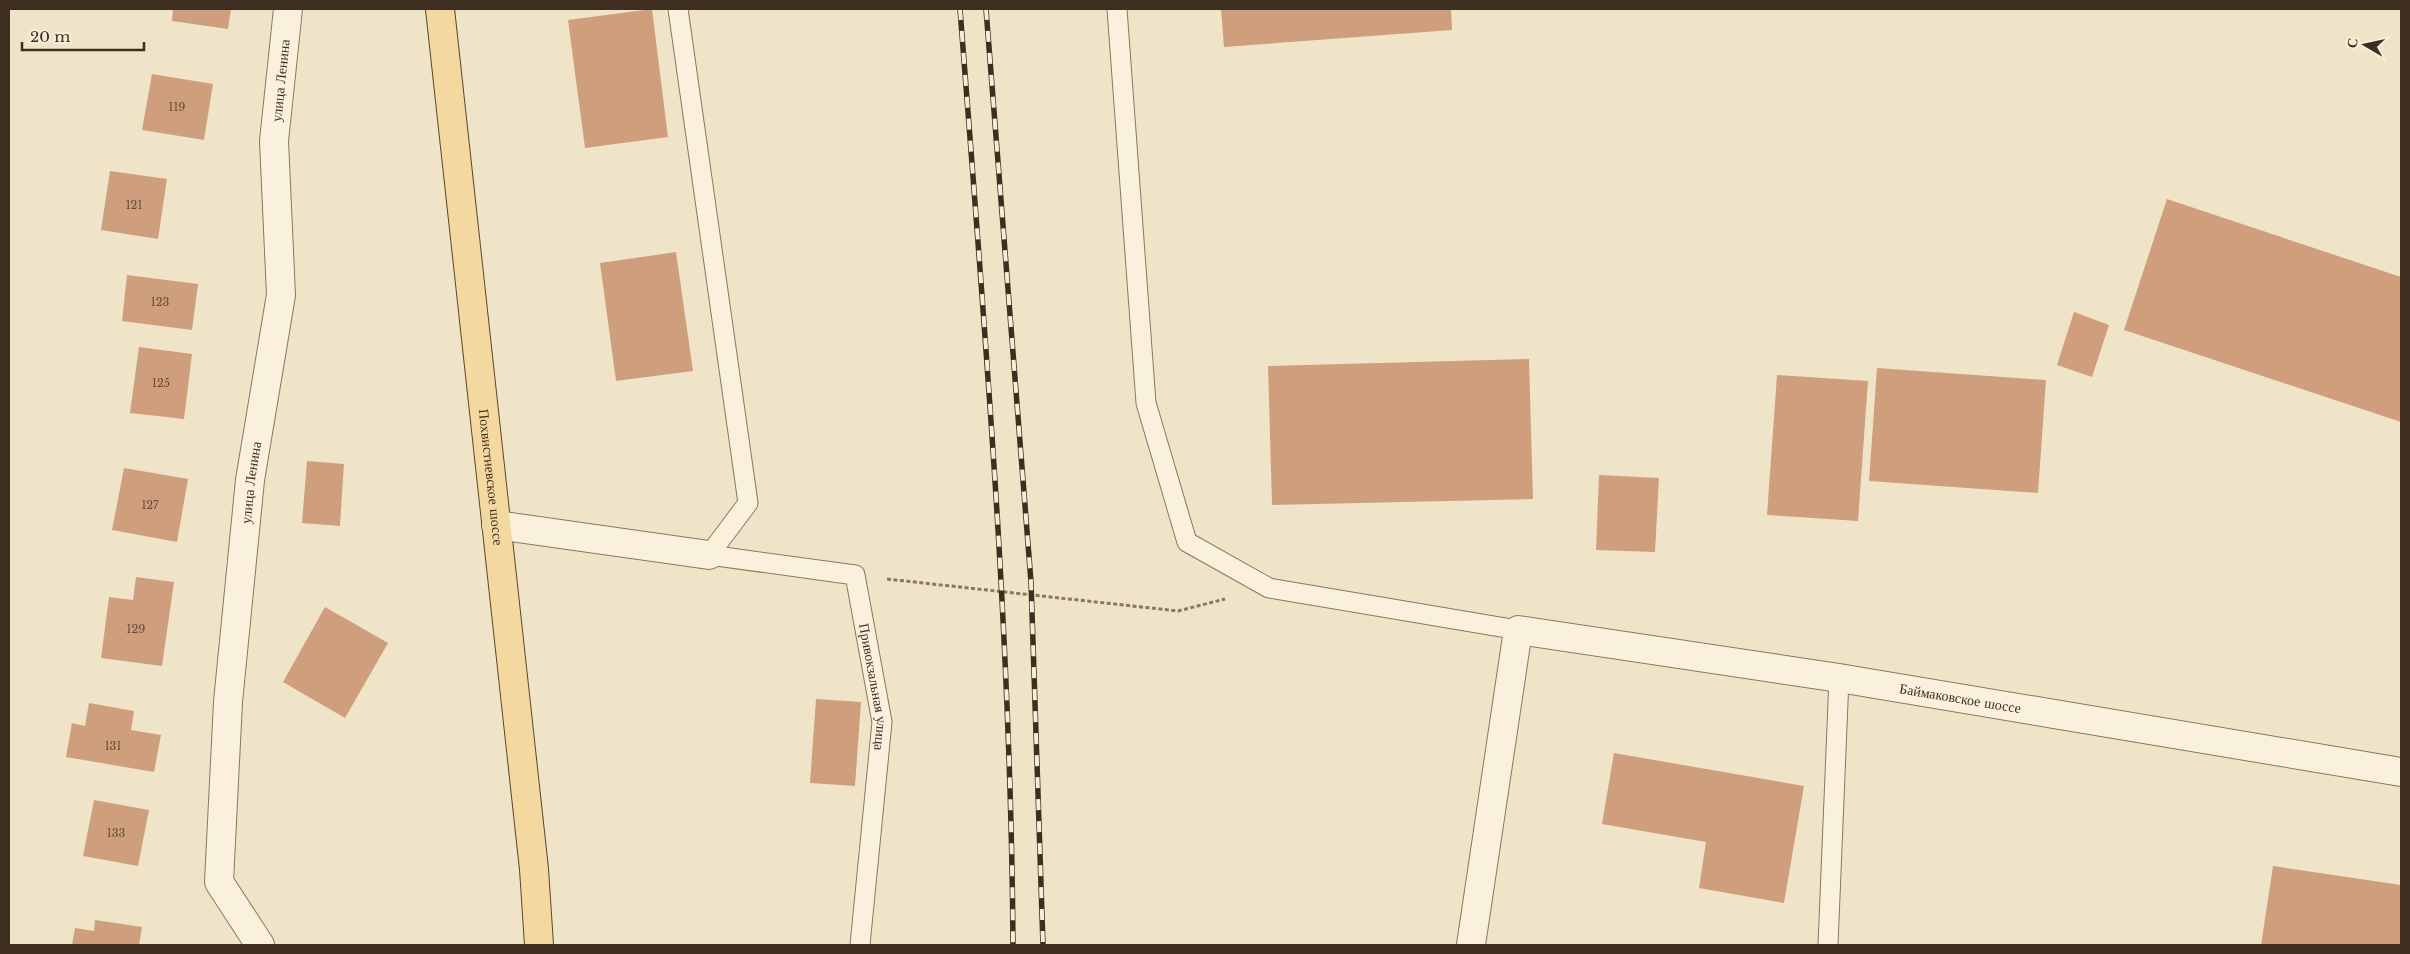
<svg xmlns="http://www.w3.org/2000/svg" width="2410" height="954" viewBox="0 0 2410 954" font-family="'Libre Baskerville',serif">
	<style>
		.building { fill: #cf9f7d }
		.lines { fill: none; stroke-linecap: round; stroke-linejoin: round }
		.service-casing { stroke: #8d765c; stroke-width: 21 }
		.minor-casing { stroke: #8d765c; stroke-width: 30 }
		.primary-casing { stroke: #5b4430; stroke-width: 30 }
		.path { stroke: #8d765c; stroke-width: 3; stroke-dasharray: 4 2.5; stroke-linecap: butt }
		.service { stroke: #faf1dc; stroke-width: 19 }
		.minor { stroke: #faf1dc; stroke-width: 28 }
		.primary { stroke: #f3d9a0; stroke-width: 28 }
		.rail-casing { stroke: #3d2e20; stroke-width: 5.5 }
		.rail { stroke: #f7eed8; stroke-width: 4; stroke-dasharray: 11; stroke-linecap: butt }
		.labels { text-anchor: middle; stroke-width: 4; stroke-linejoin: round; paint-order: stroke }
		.number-label { font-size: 11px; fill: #624a37 }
		.street-label { font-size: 14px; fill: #3d2e20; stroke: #f7eed8 }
	</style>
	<rect width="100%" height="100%" fill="#f0e4c8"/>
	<g class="building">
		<path d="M173 9H231L228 29 172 21Z"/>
		<path d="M652 9 668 137 585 148 568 20Z"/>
		<path d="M1221 9H1451L1452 30 1224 47Z"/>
		<path d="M152 74 213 84 204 140 142 130Z"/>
		<path d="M110 171 167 179 158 239 101 230Z"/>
		<path d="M2167 199 2401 277V422L2124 330Z"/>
		<path d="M676 252 693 371 616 381 600 263Z"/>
		<path d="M127 275 198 284 192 330 122 321Z"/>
		<path d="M2074 312 2109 325 2092 377 2057 365Z"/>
		<path d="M139 347 192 354 184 419 130 413Z"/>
		<path d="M1529 359 1533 499 1272 505 1268 366Z"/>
		<path d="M1877 368 2046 380 2038 493 1869 481Z"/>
		<path d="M1777 375 1868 381 1858 521 1767 515Z"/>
		<path d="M307 461 344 464 340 526 302 523Z"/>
		<path d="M124 468 188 479 177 542 112 530Z"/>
		<path d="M1599 475 1659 478 1655 552 1596 550Z"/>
		<path d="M136 577 174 582 162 666 101 658 109 597 133 600Z"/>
		<path d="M325 607 388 643 345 718 283 682Z"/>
		<path d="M816 699 861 702 855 786 810 783Z"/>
		<path d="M89 703 134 711 131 730 161 735 154 772 66 757 72 723 85 726Z"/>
		<path d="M1614 753 1804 786 1784 903 1699 888 1706 842 1602 824Z"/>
		<path d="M94 800 149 810 138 866 83 856Z"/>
		<path d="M2273 866 2401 885V945H2261Z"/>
		<path d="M95 920 142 927 139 945H72L75 928 94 931Z"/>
	</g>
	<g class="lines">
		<defs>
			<g id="service">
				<path id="s1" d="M678 9 748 503 709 555 855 575 882 722 860 945"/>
				<path d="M1117 9 1146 403 1187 542 1269 588 1518 630"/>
				<path d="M1828 945 1839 678"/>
			</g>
			<g id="minor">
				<path d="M496 525 709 555"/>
				<path id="s2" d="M260 945 219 882 228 702 250 480 281 295 274 141 288 9"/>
				<path id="s3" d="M1471 945 1518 630 1839 678 2401 772"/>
			</g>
			<g id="primary">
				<path id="s4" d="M440 9 534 869 539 945"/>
			</g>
		</defs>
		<use href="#service" class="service-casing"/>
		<use href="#minor" class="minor-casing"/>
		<use href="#primary" class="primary-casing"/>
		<path class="path" d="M887 579 1178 611 1225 599"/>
		<use href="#service" class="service"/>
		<use href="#minor" class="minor"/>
		<use href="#primary" class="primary"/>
		<defs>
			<g id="rail">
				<path d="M960 9C984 321 1011 632 1013 945"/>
				<path d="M986 9 1031 582 1043 945"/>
			</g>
		</defs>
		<use href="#rail" class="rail-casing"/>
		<use href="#rail" class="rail"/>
	</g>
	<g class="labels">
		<g class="number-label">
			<text x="177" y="111">119</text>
			<text x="134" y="209">121</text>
			<text x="160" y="306">123</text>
			<text x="161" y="387">125</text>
			<text x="150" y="509">127</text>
			<text x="136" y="633">129</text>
			<text x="113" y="750">131</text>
			<text x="116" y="837">133</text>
		</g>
		<g class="street-label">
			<text dy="5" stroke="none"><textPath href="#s2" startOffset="881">улица Ленина</textPath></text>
			<text dy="5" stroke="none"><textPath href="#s4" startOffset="471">Похвистневское шоссе</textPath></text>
			<text dy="5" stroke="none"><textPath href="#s2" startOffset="476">улица Ленина</textPath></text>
			<text dy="5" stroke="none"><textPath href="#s1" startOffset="825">Привокзальная улица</textPath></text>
			<text dy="5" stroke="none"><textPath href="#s3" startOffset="766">Баймаковское шоссе</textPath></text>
		</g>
	</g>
	<rect width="2410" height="954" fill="none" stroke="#3d2e20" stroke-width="20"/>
	<g transform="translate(2365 45) rotate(279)" stroke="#f7eed8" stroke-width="4" paint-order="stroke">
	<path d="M0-4L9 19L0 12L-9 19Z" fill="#3d2e20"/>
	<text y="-8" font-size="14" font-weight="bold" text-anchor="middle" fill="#3d2e20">С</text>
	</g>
	<path d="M22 42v8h122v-8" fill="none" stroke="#3d2e20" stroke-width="2.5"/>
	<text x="30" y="42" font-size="15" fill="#3d2e20" stroke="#f7eed8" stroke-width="4" paint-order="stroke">20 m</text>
</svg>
